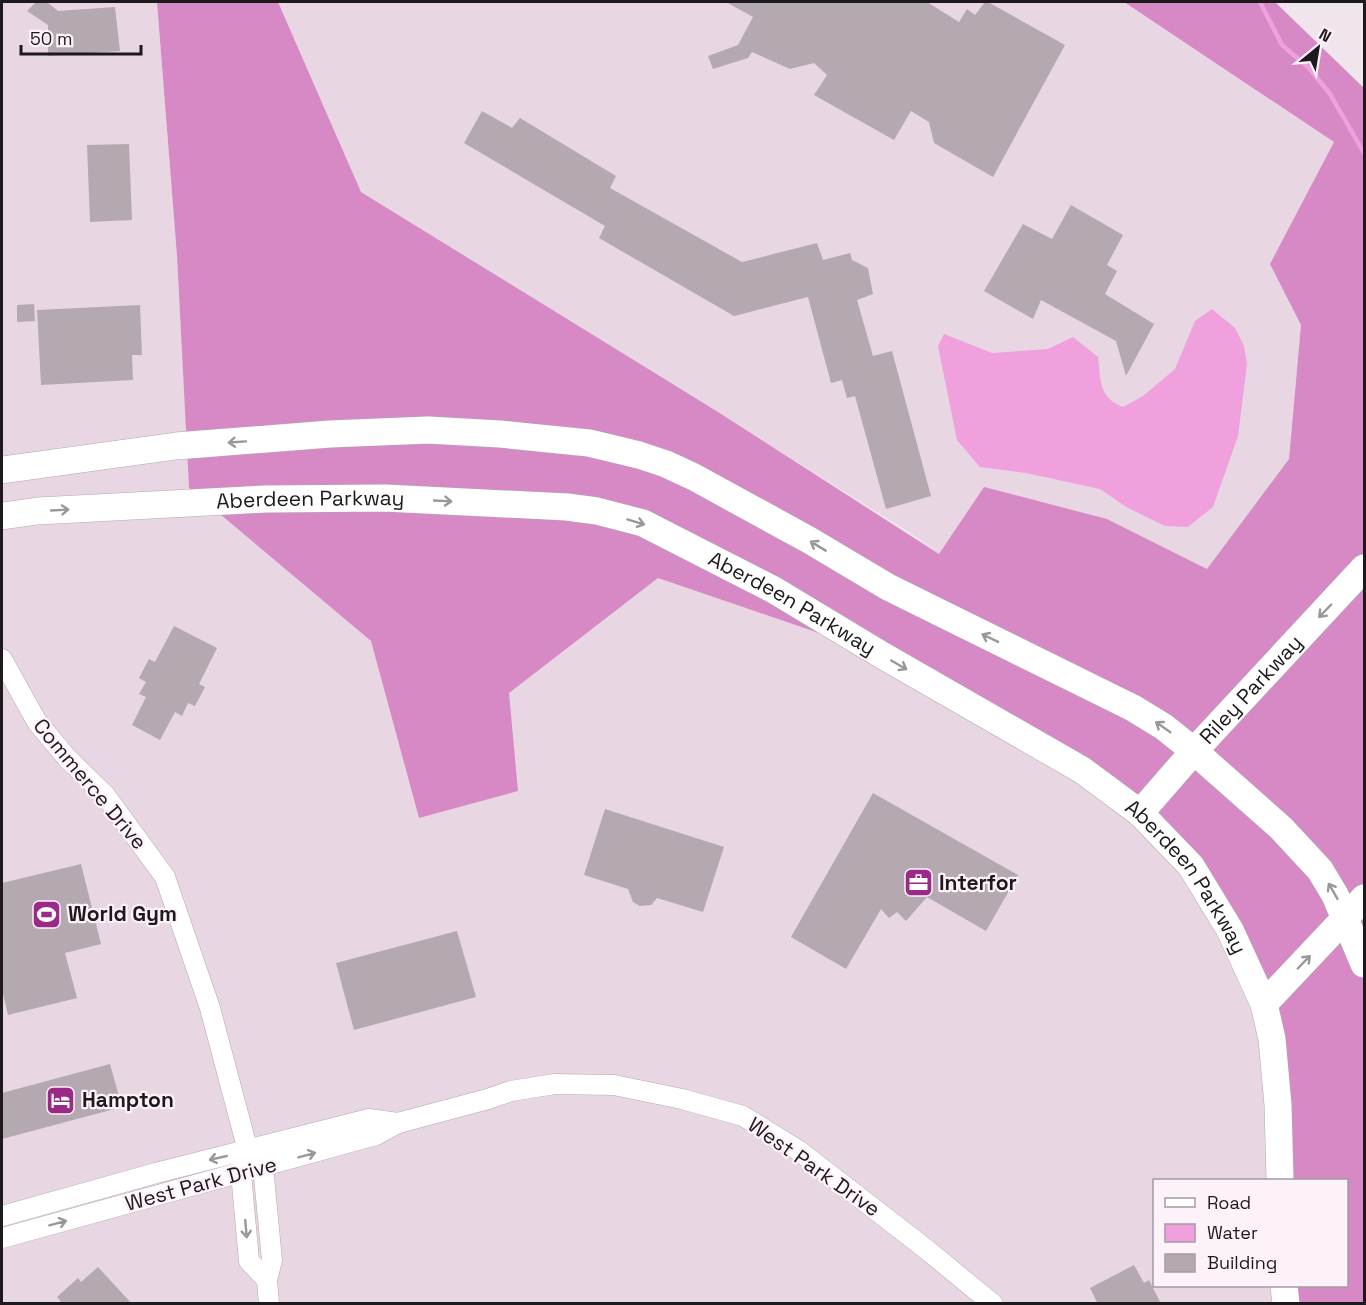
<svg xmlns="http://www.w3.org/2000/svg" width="1366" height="1305" viewBox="0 0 1366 1305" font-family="'Space Grotesk',sans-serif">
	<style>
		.built { fill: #e8d6e3 }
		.forest { fill: #d689c4 }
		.water { fill: #f0a0dc }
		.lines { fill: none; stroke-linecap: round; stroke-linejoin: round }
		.stream { stroke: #f0a0dc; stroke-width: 4.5 }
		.building { fill: #b4a9b1 }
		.street-casing { stroke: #b3a8b0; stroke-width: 21 }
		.secondary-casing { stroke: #b3a8b0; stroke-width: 28 }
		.street { stroke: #fff; stroke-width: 20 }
		.secondary { stroke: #fff; stroke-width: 27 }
		.oneway { stroke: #999899 }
		.labels { text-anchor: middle; stroke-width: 4.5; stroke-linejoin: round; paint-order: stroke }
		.street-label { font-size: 21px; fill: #1d191c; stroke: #fef2fa }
		.poi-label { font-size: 21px; font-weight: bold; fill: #1d191c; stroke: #fef2fa; text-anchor: start }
	</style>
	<rect width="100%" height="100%" fill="#f0e5ed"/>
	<g class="built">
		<path d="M2 2H157L177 256 189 488 371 641 419 818 518 791 508 693 658 578 880 654 1082 770 1191 866 1264 1004 1280 1180H1154V1286H1284L1286 1303 2 1304Z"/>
		<path d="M278 2H1123L1334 142 1270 264 1301 325 1289 459 1207 569 1107 519 939 554 914 535 725 417 361 192Z"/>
	</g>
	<path class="forest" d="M157 2H278L361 192 718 412 939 554 984 487 1107 519 1207 569 1289 459 1301 325 1270 264 1334 142 1124 2H1275L1364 88V1303H1286L1284 1286H1346V1180H1276L1264 1004 1230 930 1140 813 880 654 658 578 509 693 518 791 419 818 371 641 189 488 177 256Z"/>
	<path class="water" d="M1212 309 1235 328 1244 346 1247 364 1238 436 1213 507 1188 527 1165 526 1128 508 1100 489 1026 473 980 467 957 440 938 346 944 334 992 353 1048 349 1073 337 1098 357C1101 380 1098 397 1123 407L1143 396 1175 369 1195 321Z"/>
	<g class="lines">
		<path class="stream" d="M1260 2 1282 45 1309 68 1330 94 1364 153"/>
	</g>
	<g class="building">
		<path d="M36 2H47L58 11 115 7 120 51 48 56V25L27 11Z"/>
		<path d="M726 2H927L959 22 967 9 975 15 985 2H988L1065 45 993 177 934 143 929 122 911 111 894 140 814 95 827 75 814 63 790 69 752 52 748 58 713 69 708 56 738 45 753 17Z"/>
		<path d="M482 111 512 128 520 118 616 176 610 188 742 262 817 243 823 260 850 253 852 260 868 268 873 294 857 300 873 356 892 351 931 496 886 509 855 396 847 398 842 380 831 383 808 297 734 316 599 238 605 226 464 143Z"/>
		<path d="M129 144 132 220 90 222 87 145Z"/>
		<path d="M1071 205 1123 235 1107 265 1117 271 1105 294 1154 324 1126 376 1116 341 1041 300 1033 319 984 291 1023 224 1052 239Z"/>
		<path d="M34 304 35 321 17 322V305Z"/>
		<path d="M140 305 142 355H132L133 380 41 385 37 310Z"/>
		<path d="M174 626 217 648 199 684 205 687 195 706 188 703 182 716 175 712 160 740 132 725 146 697 139 694 146 682 139 678 149 659 155 662Z"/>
		<path d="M873 793 1018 875 986 931 927 897 906 921 897 912 889 918 881 909 846 969 791 937Z"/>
		<path d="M605 809 724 847 703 912 657 898 651 905 640 906 633 902 628 889 584 875Z"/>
		<path d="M81 864 101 944 65 953 77 998 8 1015 2 989V883Z"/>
		<path d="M457 931 476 997 354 1030 336 963Z"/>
		<path d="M110 1064 122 1107 2 1139V1093Z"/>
		<path d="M1134 1265 1144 1283 1149 1280 1161 1304H1098L1090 1288Z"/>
		<path d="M98 1267 132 1304H63L57 1297 78 1278 81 1282Z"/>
	</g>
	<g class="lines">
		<defs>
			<g id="street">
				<path d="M2 659 37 722 67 758 105 795 165 877 210 1008 248 1151 263 1167 272 1260 267 1280 269 1304"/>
				<path d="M244 1162 241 1173 249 1261 267 1280"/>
				<path d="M2 1216 156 1173 369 1119 398 1123"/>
				<path d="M2 1238 376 1135 398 1123 488 1099 511 1091 555 1084 614 1085 682 1099 743 1116 798 1150 926 1249 993 1304"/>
			</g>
			<g id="secondary">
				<path d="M2 470 176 446 330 434 428 430 500 434 589 443 639 455 666 464 694 477 809 540 888 587 1133 708 1164 727 1194 751 1281 828 1320 870 1335 895 1364 964"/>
				<path id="s1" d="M2 516 38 511 266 499 385 498 567 507 597 511 643 523 774 590 880 654 1082 770 1140 813 1191 866 1230 930 1264 1004 1272 1039 1278 1105 1280 1180"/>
				<path id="s2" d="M1140 813 1194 751 1364 568"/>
				<path d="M1264 1004 1364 898"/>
				<path d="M1284 1286 1286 1304"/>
			</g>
		</defs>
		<use href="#street" class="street-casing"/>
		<use href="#secondary" class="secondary-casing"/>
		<use href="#street" class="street"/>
		<use href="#secondary" class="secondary"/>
	</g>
	<defs><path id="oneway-shaft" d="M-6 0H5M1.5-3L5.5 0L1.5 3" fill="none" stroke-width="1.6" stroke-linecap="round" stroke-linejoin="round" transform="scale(1.5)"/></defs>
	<g class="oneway">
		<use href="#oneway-shaft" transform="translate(237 442) rotate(176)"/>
		<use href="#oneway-shaft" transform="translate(443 501) rotate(3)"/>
		<use href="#oneway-shaft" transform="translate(60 510) rotate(-3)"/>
		<use href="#oneway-shaft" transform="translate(636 522) rotate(17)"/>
		<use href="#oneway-shaft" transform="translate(818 546) rotate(-149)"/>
		<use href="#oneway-shaft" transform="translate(1325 611) rotate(134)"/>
		<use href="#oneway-shaft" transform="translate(990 638) rotate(-154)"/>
		<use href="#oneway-shaft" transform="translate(899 665) rotate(30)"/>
		<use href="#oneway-shaft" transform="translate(1163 727) rotate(-145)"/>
		<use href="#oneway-shaft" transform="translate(1333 891) rotate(-120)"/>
		<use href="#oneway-shaft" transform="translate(1304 962) rotate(-46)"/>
		<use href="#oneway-shaft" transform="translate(307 1155) rotate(-15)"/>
		<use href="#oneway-shaft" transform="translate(218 1158) rotate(167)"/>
		<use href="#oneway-shaft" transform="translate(58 1223) rotate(-15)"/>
		<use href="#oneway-shaft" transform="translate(246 1229) rotate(85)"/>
	</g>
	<defs>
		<symbol id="office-square" viewBox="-11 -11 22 22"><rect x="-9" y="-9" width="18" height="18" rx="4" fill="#9a2987" stroke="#fef2fa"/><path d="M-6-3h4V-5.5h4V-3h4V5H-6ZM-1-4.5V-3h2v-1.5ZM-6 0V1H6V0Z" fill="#fff"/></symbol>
		<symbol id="stadium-square" viewBox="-11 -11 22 22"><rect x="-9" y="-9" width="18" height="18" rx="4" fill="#9a2987" stroke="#fef2fa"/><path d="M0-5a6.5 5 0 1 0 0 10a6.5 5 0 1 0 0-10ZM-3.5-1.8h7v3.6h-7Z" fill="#fff"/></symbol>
		<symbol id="hotel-square" viewBox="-11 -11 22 22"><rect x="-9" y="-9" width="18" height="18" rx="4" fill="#9a2987" stroke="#fef2fa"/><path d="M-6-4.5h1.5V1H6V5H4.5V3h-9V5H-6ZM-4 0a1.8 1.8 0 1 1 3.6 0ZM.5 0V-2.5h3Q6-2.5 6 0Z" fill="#fff"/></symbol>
	</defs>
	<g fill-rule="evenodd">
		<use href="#office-square" x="902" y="866" width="33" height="33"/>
		<use href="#stadium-square" x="30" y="898" width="33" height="33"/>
		<use href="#hotel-square" x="44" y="1084" width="33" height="33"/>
	</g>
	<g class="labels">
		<g class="street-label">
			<text dy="7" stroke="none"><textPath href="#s1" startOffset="309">Aberdeen Parkway</textPath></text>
			<text dy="7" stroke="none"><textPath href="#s1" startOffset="813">Aberdeen Parkway</textPath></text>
			<text dy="7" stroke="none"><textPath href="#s2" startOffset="166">Riley Parkway</textPath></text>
			<text transform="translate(90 784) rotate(50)" y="7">Commerce Drive</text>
			<text dy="7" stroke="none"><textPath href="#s1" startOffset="1299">Aberdeen Parkway</textPath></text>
			<text transform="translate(814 1167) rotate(35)" y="7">West Park Drive</text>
			<text transform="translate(201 1184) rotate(-15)" y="7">West Park Drive</text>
		</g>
		<g class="poi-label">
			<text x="939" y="890">Interfor</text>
			<text x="68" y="921">World Gym</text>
			<text x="82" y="1107">Hampton</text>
		</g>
	</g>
	<rect width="1366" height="1305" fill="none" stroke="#1d191c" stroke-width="6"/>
	<rect x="1153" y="1179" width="195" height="108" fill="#fef2fa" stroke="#a49ba1" stroke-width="1.5"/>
	<rect x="1165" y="1198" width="30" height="9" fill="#ffffff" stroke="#a49ba1" stroke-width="1.5"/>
	<text x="1207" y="1209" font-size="18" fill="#1d191c">Road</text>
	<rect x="1165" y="1224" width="30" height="18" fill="#f0a0dc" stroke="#a49ba1" stroke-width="1.5"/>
	<text x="1207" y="1239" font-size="18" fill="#1d191c">Water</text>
	<rect x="1165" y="1254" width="30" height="18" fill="#b4a9b1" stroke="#a49ba1" stroke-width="1.5"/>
	<text x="1207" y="1269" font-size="18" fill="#1d191c">Building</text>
	<g transform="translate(1318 48) rotate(30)" stroke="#fef2fa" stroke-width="4.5" paint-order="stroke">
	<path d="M0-4.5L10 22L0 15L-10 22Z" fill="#1d191c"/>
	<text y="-9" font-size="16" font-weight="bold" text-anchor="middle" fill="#1d191c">N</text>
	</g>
	<path d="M21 45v9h120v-9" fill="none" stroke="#1d191c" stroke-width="3"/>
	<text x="30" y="45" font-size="18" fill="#1d191c" stroke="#fef2fa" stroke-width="4.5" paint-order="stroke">50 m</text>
</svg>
